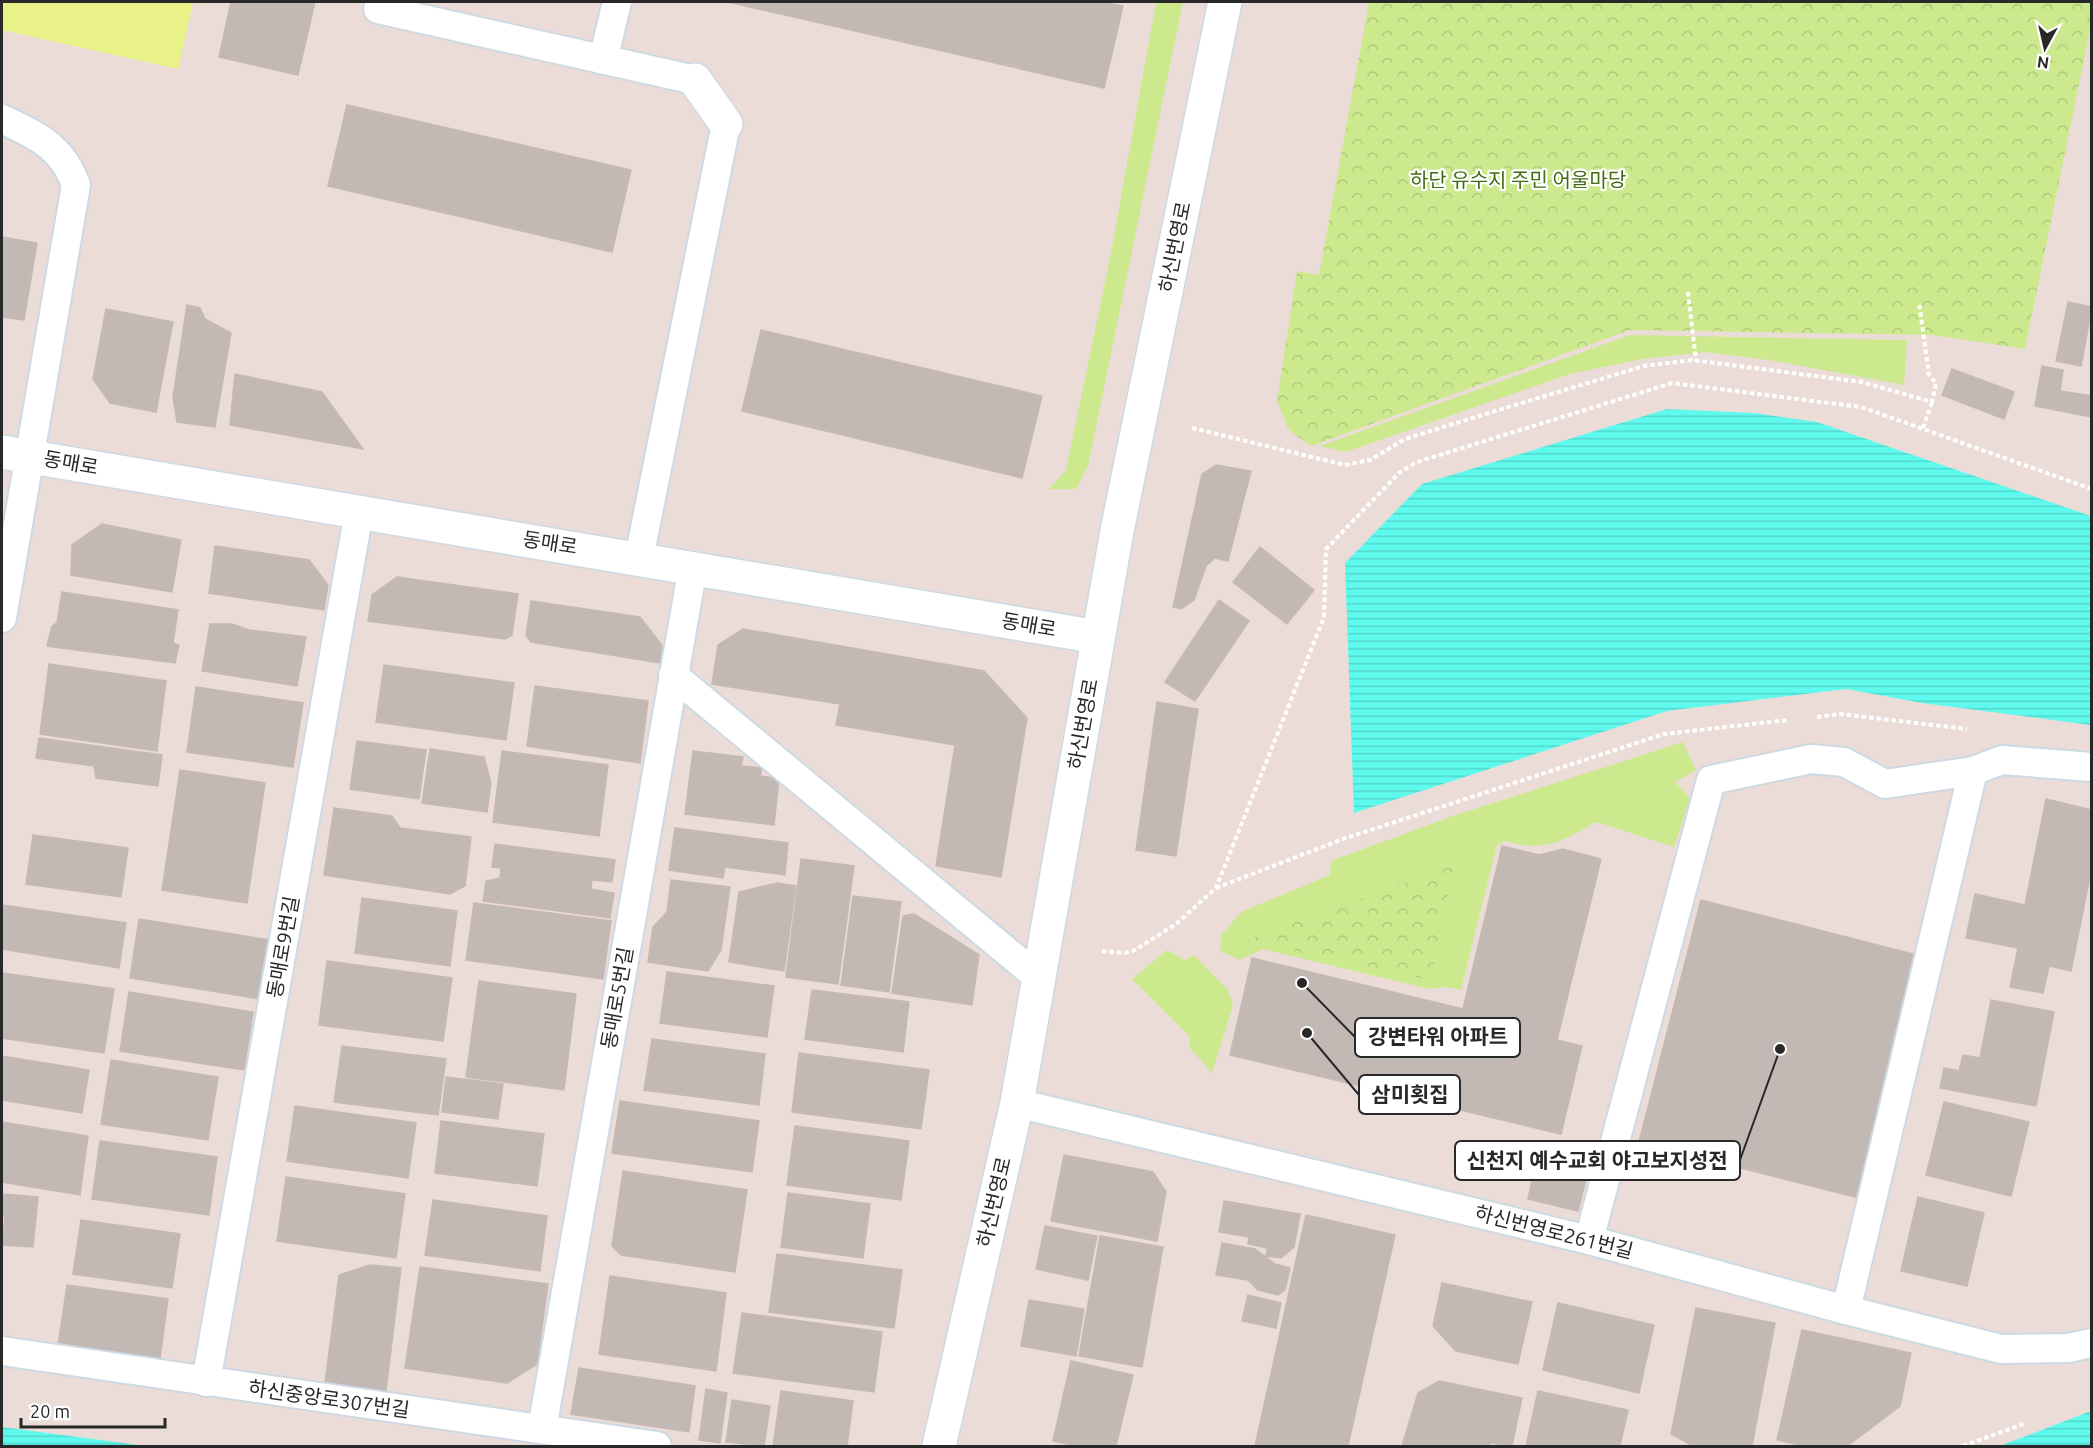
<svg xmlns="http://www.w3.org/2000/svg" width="2093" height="1448" viewBox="0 0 2093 1448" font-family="Ubuntu,'Noto Sans KR',sans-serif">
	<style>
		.grass { fill: #cde98e }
		.park { fill: url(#park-crowns) }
		.pitch { fill: #e9f288 }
		.water { fill: url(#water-rules) }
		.building { fill: #c3b9b4; stroke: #c8b8b2; stroke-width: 1.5 }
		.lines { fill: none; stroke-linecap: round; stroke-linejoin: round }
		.service-casing { stroke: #cdd9e3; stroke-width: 32 }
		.minor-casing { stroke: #cdd9e3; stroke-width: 36 }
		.tertiary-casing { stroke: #cdd9e3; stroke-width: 36 }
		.path { stroke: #fff; stroke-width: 4; stroke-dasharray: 4.5 3; stroke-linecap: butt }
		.service { stroke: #fff; stroke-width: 28 }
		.minor { stroke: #fff; stroke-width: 33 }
		.tertiary { stroke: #fff; stroke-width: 33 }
		.labels { text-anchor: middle; stroke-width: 4.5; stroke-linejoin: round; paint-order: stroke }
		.park-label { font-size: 20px; fill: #436b12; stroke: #fff }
		.street-label { font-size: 20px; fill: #282828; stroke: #fff }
		.leader { fill: none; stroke: #282828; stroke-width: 2 }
		.callout-dot { fill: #282828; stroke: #fff; stroke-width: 2 }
		.callout { fill: #fff; stroke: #282828; stroke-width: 2 }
		.callout-label { font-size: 21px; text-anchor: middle; font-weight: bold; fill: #282828 }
	</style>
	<defs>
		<pattern id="park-crowns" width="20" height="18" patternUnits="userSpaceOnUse" patternTransform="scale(1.5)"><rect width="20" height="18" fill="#cde98e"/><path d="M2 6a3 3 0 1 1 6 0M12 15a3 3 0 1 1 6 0" fill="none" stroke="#b0c87a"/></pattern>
		<pattern id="water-rules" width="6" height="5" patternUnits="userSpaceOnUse" patternTransform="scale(1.5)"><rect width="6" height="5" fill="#5ffaee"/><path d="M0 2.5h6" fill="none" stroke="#53d6cc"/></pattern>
	</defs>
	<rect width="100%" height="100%" fill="#ecdcd8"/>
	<g class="grass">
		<path d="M1156 2H1183L1088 466 1076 489H1049L1066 470 1111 253Z"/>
		<path d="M1630 335 1907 340 1904 385 1775 361 1706 352 1642 359 1570 374 1346 452 1320 446Z"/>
		<path d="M1683 742 1696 770 1675 782 1690 798 1674 847 1596 822C1564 841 1544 853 1506 841L1497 845 1461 990 1447 987 1429 989 1263 949 1240 960 1220 951 1222 934 1241 912 1330 875 1331 861 1450 817Z"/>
		<path d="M1167 950 1185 960 1194 955 1228 990 1233 1005 1212 1073 1190 1048V1037L1132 979Z"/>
	</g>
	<g class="park">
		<path d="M1369 2H2091V25L2025 349 1932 335 1630 330 1311 446 1289 430 1277 401 1297 271 1319 275Z"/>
		<path d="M1454 865 1431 980 1244 941Z"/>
	</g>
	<path class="pitch" d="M2 2H193L178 69 2 30Z"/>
	<g class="water">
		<path d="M1667 409 1754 413 1817 422 2091 516V725L1922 703 1846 689 1667 711 1354 813 1345 563 1422 484Z"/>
		<path d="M2091 1411V1446H2000Z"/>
		<path d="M2 1427 146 1446H2Z"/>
	</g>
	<g class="building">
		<path d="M231 2H315L298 75 219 57Z"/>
		<path d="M728 2H1102L1123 6 1104 88Z"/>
		<path d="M347 105 631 170 612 252 328 186Z"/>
		<path d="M2 237 37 243 24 320 2 317Z"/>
		<path d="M2068 302 2092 307 2081 366 2056 361Z"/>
		<path d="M187 305 200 308 205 319 231 333 215 427 177 422 173 397Z"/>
		<path d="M106 309 173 322 156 412 110 403 93 379Z"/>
		<path d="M761 330 1042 396 1022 478 742 411Z"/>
		<path d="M2042 366 2063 370 2060 391 2092 396V417L2035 406Z"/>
		<path d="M1952 369 2014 392 2004 419 1942 395Z"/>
		<path d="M235 374 322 392 363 449 230 425Z"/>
		<path d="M1216 465 1251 471 1228 561 1215 558 1206 566 1194 600 1181 609 1173 607 1202 474Z"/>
		<path d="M102 524 181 540 172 592 71 575 72 545Z"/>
		<path d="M215 546 309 560 328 585 324 610 209 593Z"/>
		<path d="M1260 547 1314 590 1287 624 1233 582Z"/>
		<path d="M397 577 518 594 512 635 505 639 368 621 372 595Z"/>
		<path d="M62 592 178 610 173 643 179 645 175 663 47 646 52 626 57 623Z"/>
		<path d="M1219 600 1249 621 1195 701 1165 682Z"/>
		<path d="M531 601 640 617 667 652 666 664 531 642 526 636Z"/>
		<path d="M210 624H232L249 630 306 637 297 686 202 671Z"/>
		<path d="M743 629 984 671 1027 718 1001 877 936 866 955 745 836 725 840 704 712 684 718 645Z"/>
		<path d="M49 664 166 681 157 751 40 734Z"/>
		<path d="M384 665 514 683 506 740 376 722Z"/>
		<path d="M535 686 648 701 640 763 527 746Z"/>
		<path d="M196 687 303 703 293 767 187 752Z"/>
		<path d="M1157 702 1198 709 1176 856 1136 850Z"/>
		<path d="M39 738 162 755 158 786 96 778 94 766 36 758Z"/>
		<path d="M357 741 426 750 419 799 350 789Z"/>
		<path d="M430 749 484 757 491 783 487 812 422 803Z"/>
		<path d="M502 751 608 765 599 836 493 822Z"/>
		<path d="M693 751 743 757 741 766 762 768 760 776 779 779 774 825 685 814Z"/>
		<path d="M180 770 265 783 247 903 162 890Z"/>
		<path d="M2046 799 2092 810V867L2071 971 2049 966 2043 993 2010 987 2018 948 1966 938 1975 894 2025 905Z"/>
		<path d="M334 808 392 816 400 828 471 837 465 886 450 894 324 875Z"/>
		<path d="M675 828 788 843 785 875 725 867 723 878 669 870Z"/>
		<path d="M33 835 128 848 121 897 26 884Z"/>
		<path d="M495 844 615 860 612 882 592 880 591 889 614 893 610 918 483 901 486 881 500 878 501 868 492 867Z"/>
		<path d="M1502 846 1539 855 1563 849 1601 859 1557 1040 1582 1046 1561 1134 1230 1055 1252 958 1463 1009Z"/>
		<path d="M801 859 854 866 838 984 786 977Z"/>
		<path d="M671 880 730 887 721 950 708 971 648 962 653 927 667 912Z"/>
		<path d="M777 883 796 886 784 971 729 962 739 892Z"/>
		<path d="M853 896 901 902 889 992 841 985Z"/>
		<path d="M362 898 457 911 450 966 355 953Z"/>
		<path d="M1701 900 1921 956 1859 1198 1639 1142Z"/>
		<path d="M474 903 611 921 603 979 466 960Z"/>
		<path d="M2 905 126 923 119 968 2 949Z"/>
		<path d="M914 914 979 955 972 1005 892 993 903 916Z"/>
		<path d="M139 919 270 940 260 999 130 978Z"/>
		<path d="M327 961 452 978 443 1041 319 1025Z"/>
		<path d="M667 972 774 986 767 1037 660 1023Z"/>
		<path d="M2 973 114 989 104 1053 2 1038Z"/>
		<path d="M479 981 576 994 564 1090 466 1077Z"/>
		<path d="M812 990 909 1002 903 1052 805 1039Z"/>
		<path d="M129 992 253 1012 244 1070 120 1051Z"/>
		<path d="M1991 1000 2054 1012 2036 1106 1940 1088 1944 1068 1959 1071 1963 1055 1980 1058Z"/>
		<path d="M652 1039 765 1054 759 1105 644 1090Z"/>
		<path d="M342 1046 446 1059 438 1115 334 1102Z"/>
		<path d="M799 1053 929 1070 921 1129 792 1112Z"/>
		<path d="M2 1056 89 1070 82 1113 2 1100Z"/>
		<path d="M111 1060 218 1077 208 1140 101 1124Z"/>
		<path d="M446 1077 503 1084 498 1119 442 1112Z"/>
		<path d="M620 1101 759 1121 752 1172 612 1153Z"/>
		<path d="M1944 1102 2029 1122 2011 1196 1926 1175Z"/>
		<path d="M295 1106 416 1123 408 1178 287 1161Z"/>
		<path d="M441 1121 544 1134 537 1186 435 1173Z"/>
		<path d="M2 1122 88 1136 80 1195 2 1182Z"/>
		<path d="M795 1126 909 1141 901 1200 787 1185Z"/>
		<path d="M100 1141 217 1157 209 1215 92 1199Z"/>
		<path d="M1064 1155 1153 1172 1166 1192 1157 1241 1051 1221Z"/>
		<path d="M1537 1158 1588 1171 1578 1211 1528 1199Z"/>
		<path d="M623 1171 747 1190 735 1272 621 1255 612 1246Z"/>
		<path d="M286 1177 405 1194 396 1258 277 1241Z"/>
		<path d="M788 1193 870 1204 863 1258 781 1247Z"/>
		<path d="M2 1194 38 1197 33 1247 2 1245 5 1216H2Z"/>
		<path d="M1918 1197 1984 1213 1967 1286 1901 1271Z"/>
		<path d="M433 1200 547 1216 540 1271 425 1255Z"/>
		<path d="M1224 1201 1300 1214 1294 1247 1281 1258 1266 1256 1267 1248 1248 1244 1249 1237 1219 1232Z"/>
		<path d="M1306 1215 1395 1235 1348 1446H1255Z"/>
		<path d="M81 1220 180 1234 172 1288 73 1274Z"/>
		<path d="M1045 1226 1097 1236 1088 1280 1036 1269Z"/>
		<path d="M1100 1236 1163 1247 1142 1367 1079 1356Z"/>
		<path d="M1222 1243 1255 1249 1275 1264 1290 1268 1285 1290 1278 1295 1258 1290 1248 1280 1216 1275Z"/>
		<path d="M777 1254 902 1270 894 1328 769 1312Z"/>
		<path d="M370 1265 401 1268 386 1391 325 1383 339 1275Z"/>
		<path d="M420 1267 548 1284 537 1364 507 1383 405 1368Z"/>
		<path d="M610 1276 726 1293 716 1371 599 1354Z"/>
		<path d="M1442 1283 1532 1302 1518 1364 1456 1351 1433 1326Z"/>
		<path d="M67 1285 168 1299 159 1366 57 1352Z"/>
		<path d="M1248 1295 1281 1303 1276 1328 1242 1321Z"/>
		<path d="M1029 1300 1084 1309 1076 1356 1021 1346Z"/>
		<path d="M1558 1303 1654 1325 1639 1393 1543 1370Z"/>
		<path d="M1696 1308 1775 1323 1752 1446H1693L1671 1434Z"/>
		<path d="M742 1313 882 1332 874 1392 733 1373Z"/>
		<path d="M1802 1330 1911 1353 1900 1406 1850 1444 1804 1446 1777 1440Z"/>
		<path d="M1071 1361 1133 1375 1116 1446H1078L1053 1441Z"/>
		<path d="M579 1368 695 1386 689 1432 571 1414Z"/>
		<path d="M1439 1381 1522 1398 1512 1446 1491 1443 1490 1446H1402L1418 1393Z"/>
		<path d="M706 1389 727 1393 720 1443 699 1440Z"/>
		<path d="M781 1391 853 1401 847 1446H773Z"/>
		<path d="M1538 1391 1628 1410 1620 1446H1526Z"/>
		<path d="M732 1400 770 1406 764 1446 726 1442Z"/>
	</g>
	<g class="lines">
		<defs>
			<g id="service">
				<path d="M380 2 378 9 695 80"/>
				<path d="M603 60 617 2"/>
				<path d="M2 119C37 136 62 146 76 185L2 618"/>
				<path d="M639 558 726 124"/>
				<path d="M673 675 1039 978"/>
				<path d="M1017 1103 1589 1240 1846 1310 2001 1349 2068 1348 2092 1343"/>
				<path d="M1589 1240 1711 780 1811 759 1844 762 1885 784 1973 771 2002 760 2092 767"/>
				<path d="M1846 1310 1973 771"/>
				<path d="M2 1351 657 1446"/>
				<path d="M206 1382 359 512"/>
				<path d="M542 1429 693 567"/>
			</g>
			<path id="minor" d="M695 80 726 124"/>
			<g id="tertiary">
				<path d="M2 452 1098 637"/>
				<path d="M939 1446 1017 1103 1117 531 1225 2"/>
			</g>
		</defs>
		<use href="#service" class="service-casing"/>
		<use href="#minor" class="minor-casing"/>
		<use href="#tertiary" class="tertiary-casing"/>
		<g class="path">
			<path d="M1688 292 1696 361"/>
			<path d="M1192 428 1345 465 1370 460 1405 439 1479 416 1644 366 1692 360 1862 382 1932 402 1936 383 1929 375 1919 302"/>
			<path d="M1923 428 1932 402"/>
			<path d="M1817 717 1840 714 1967 729"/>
			<path d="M1216 888 1343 839 1664 734 1788 720"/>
			<path d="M1102 951 1125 953 1135 950 1176 924 1216 888 1324 617 1326 549 1400 472 1417 462 1672 383 1861 407 2092 489"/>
			<path d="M1963 1446 2026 1423"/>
		</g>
		<use href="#service" class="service"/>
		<use href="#minor" class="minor"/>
		<use href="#tertiary" class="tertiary"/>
	</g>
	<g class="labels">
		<g class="park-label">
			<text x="1518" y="187">하단 유수지 주민 어울마당</text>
		</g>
		<g class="street-label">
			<text transform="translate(1175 247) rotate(-79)" y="7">하신번영로</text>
			<text transform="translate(71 463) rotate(10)" y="7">동매로</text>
			<text transform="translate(550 543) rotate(9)" y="7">동매로</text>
			<text transform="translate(1029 625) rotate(10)" y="7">동매로</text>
			<text transform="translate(1083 724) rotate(-80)" y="7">하신번영로</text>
			<text transform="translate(283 947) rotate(-80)" y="7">동매로9번길</text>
			<text transform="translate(617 998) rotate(-80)" y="7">동매로5번길</text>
			<text transform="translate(994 1202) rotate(-77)" y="7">하신번영로</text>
			<text transform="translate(1554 1232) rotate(14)" y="7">하신번영로261번길</text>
			<text transform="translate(329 1399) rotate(8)" y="7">하신중앙로307번길</text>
		</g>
	</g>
	<path class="leader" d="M1302 983L1355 1037M1307 1033L1359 1095M1780 1049L1740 1160"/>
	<g class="callout-dot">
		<circle cx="1302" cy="983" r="6"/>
		<circle cx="1307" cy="1033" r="6"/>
		<circle cx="1780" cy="1049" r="6"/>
	</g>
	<g class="callout">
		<rect x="1355" y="1018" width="165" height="39" rx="6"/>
		<rect x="1359" y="1075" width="101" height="39" rx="6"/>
		<rect x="1455" y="1141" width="285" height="39" rx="6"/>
	</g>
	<g class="callout-label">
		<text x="1438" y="1044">강변타워 아파트</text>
		<text x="1410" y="1102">삼미횟집</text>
		<text x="1597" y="1168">신천지 예수교회 야고보지성전</text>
	</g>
	<rect width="2093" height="1448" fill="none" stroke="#282828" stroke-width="6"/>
	<g transform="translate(2045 48) rotate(188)" stroke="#ffffff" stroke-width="4.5" paint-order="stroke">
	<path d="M0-4.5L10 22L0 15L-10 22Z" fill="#282828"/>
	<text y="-9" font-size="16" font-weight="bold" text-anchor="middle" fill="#282828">N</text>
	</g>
	<path d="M21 1418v9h144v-9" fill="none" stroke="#282828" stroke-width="3"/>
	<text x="30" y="1418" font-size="18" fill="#282828" stroke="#ffffff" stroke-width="4.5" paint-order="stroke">20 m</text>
</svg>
